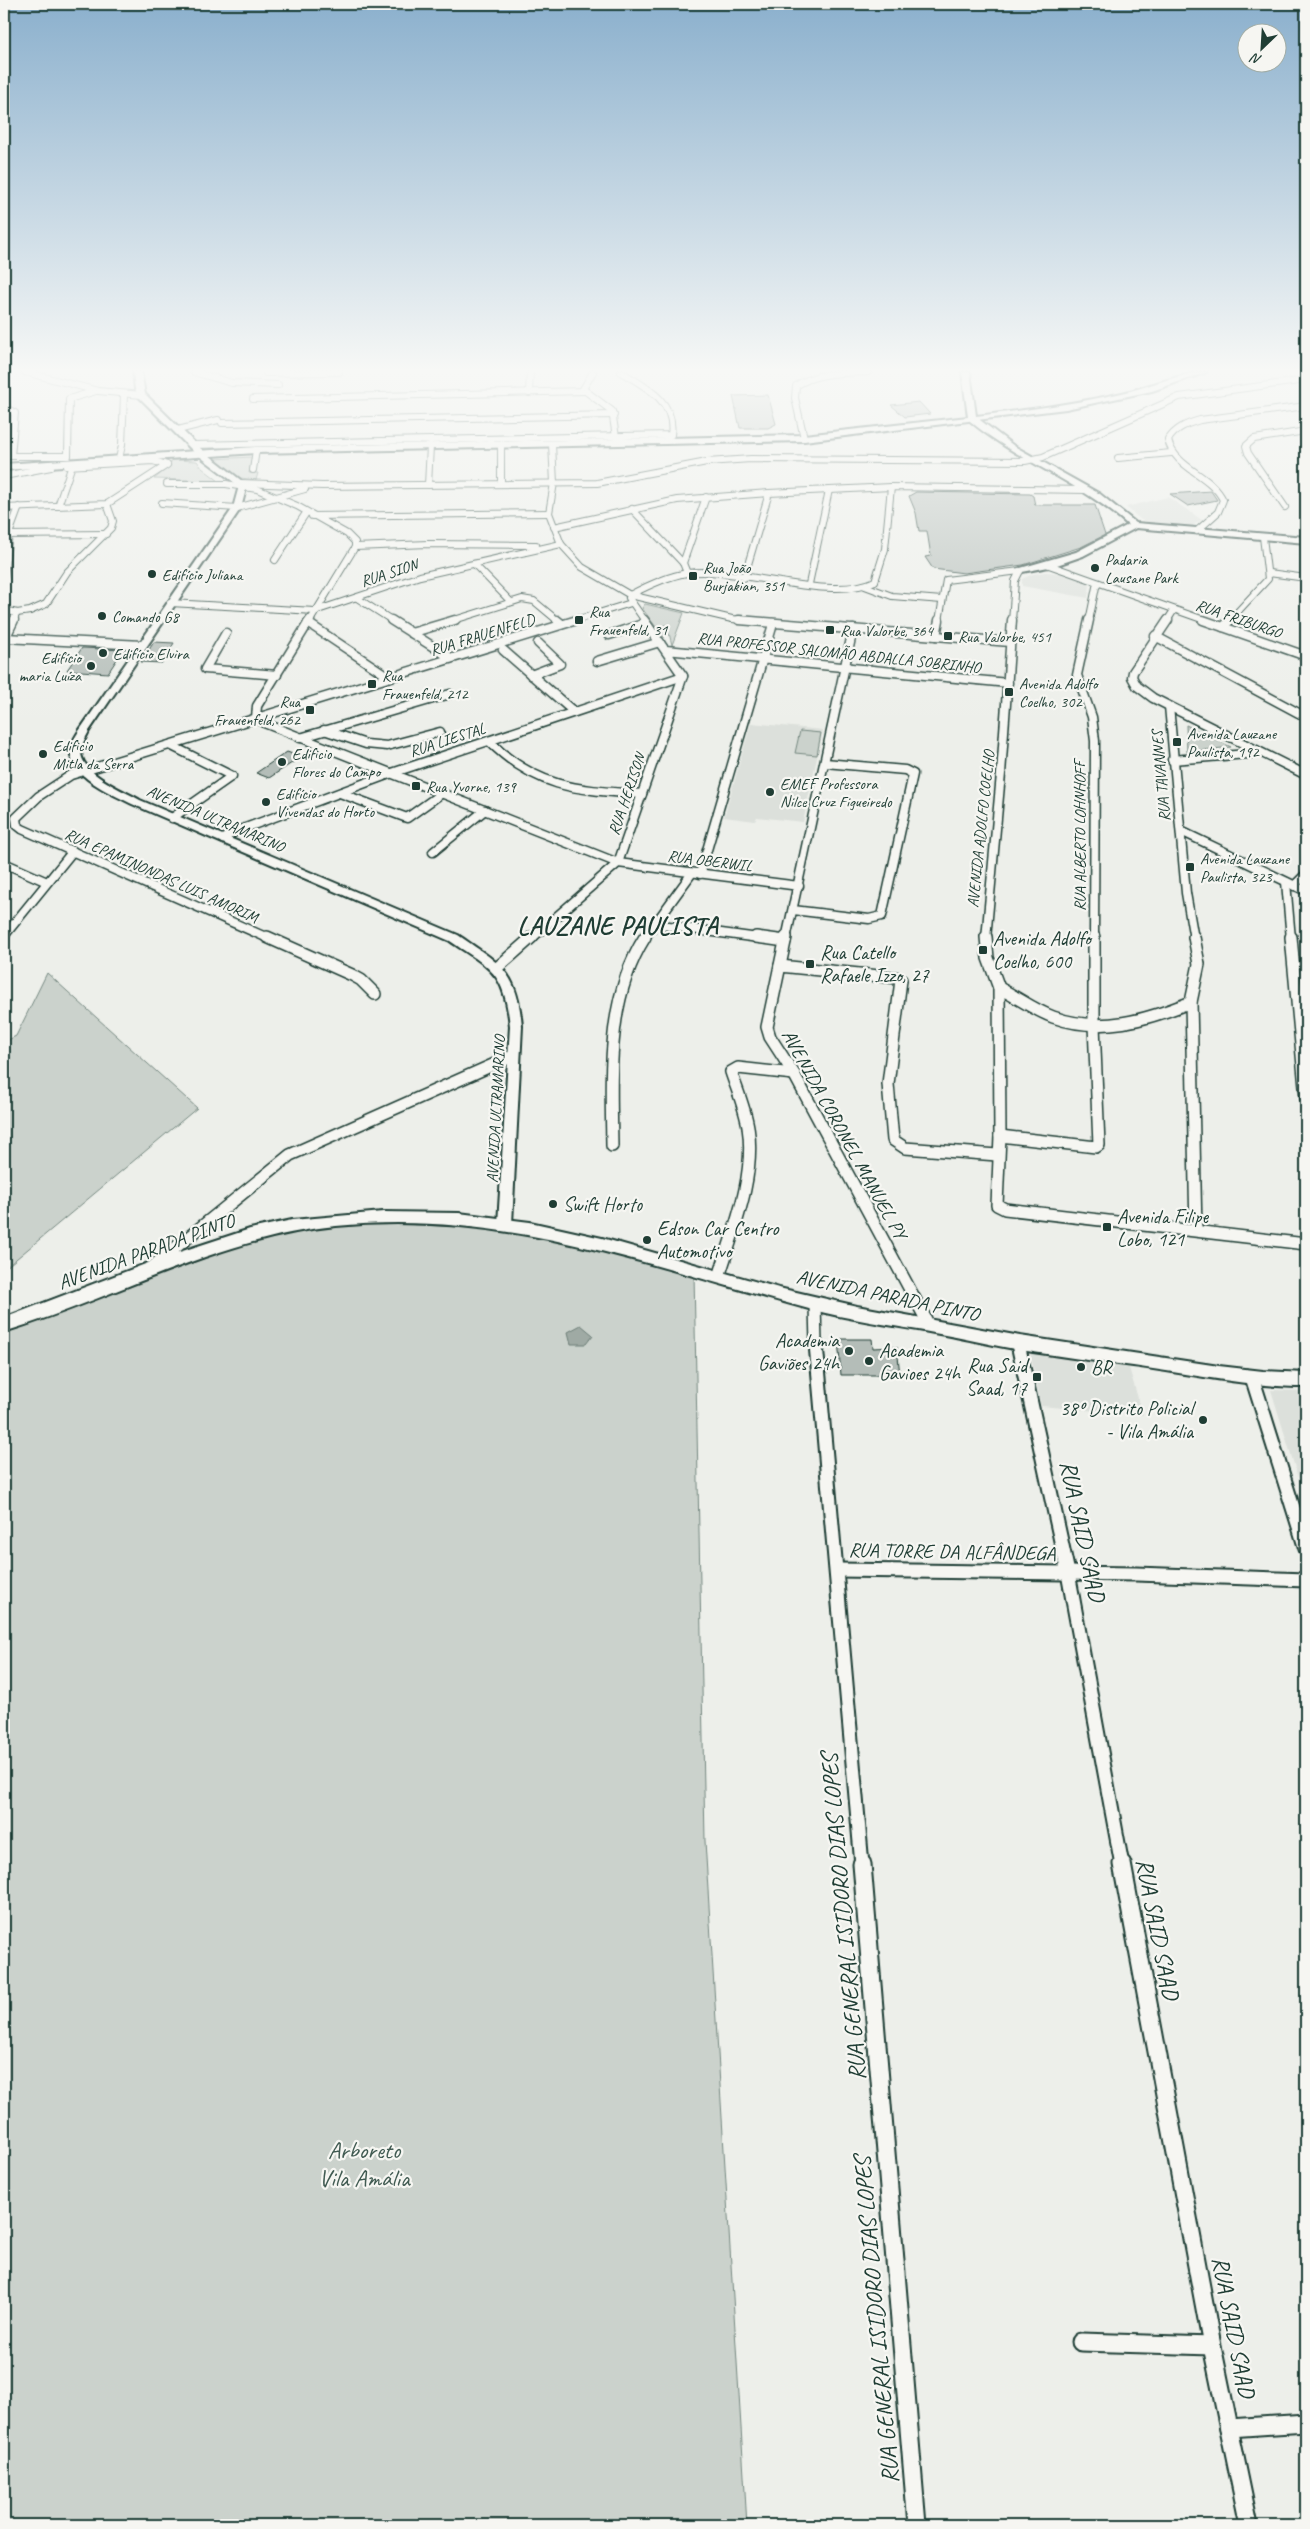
<svg xmlns="http://www.w3.org/2000/svg" width="1310" height="2529" viewBox="0 0 1310 2529" font-family="Caveat,sans-serif">
	<style>
		.built { fill: #dce0db }
		.green { fill: #cbd2cc; stroke: #758880 }
		.water { fill: #9faaa4; stroke: #6c7e77 }
		.building { fill: #b4bdb8; stroke: #1f3d34 }
		.lines { fill: none; stroke-linecap: round; stroke-linejoin: round }
		.minor-far4-casing { stroke: #1f3d34; stroke-width: 8 }
		.minor-far3-casing { stroke: #1f3d34; stroke-width: 11 }
		.minor-far2-casing { stroke: #1f3d34; stroke-width: 14 }
		.minor-far1-casing { stroke: #1f3d34; stroke-width: 17 }
		.minor-casing { stroke: #1f3d34; stroke-width: 21 }
		.tertiary-casing { stroke: #1f3d34; stroke-width: 4 }
		.secondary-casing { stroke: #1f3d34; stroke-width: 4 }
		.minor-far4 { stroke: #f6f6f2; stroke-width: 6 }
		.minor-far3 { stroke: #f6f6f2; stroke-width: 8 }
		.minor-far2 { stroke: #f6f6f2; stroke-width: 11 }
		.minor-far1 { stroke: #f6f6f2; stroke-width: 13 }
		.minor { stroke: #f6f6f2; stroke-width: 17 }
		.tertiary { fill: #f6f6f2; fill-rule: evenodd }
		.secondary { fill: #f6f6f2; fill-rule: evenodd }
		.poi-dot { fill: #1f3d34; stroke: #f6f6f2; stroke-width: 2 }
		.labels { text-anchor: middle; stroke-width: 4.5; stroke-linejoin: round; paint-order: stroke }
		.far-poi-label { font-size: 16px; fill: #1f3d34; stroke: #f6f6f2; text-anchor: start }
		.far-street-label { font-size: 16px; fill: #1f3d34; stroke: #f6f6f2 }
		.poi-label { font-size: 20px; fill: #1f3d34; stroke: #f6f6f2; text-anchor: start }
		.street-label { font-size: 20px; fill: #1f3d34; stroke: #f6f6f2 }
		.near-street-label { font-size: 24px; fill: #1f3d34; stroke: #f6f6f2 }
		.near-park-label { font-size: 24px; fill: #415b52; stroke: #f6f6f2 }
		.district-label { font-size: 25px; font-weight: bold; letter-spacing: 1px; fill: #1f3d34; stroke: #f6f6f2 }
	</style>
	<rect width="100%" height="100%" fill="#edefea"/>
	<filter id="ink" filterUnits="userSpaceOnUse"><feTurbulence type="fractalNoise" baseFrequency=".02" numOctaves="2"/><feDisplacementMap in="SourceGraphic" scale="10" xChannelSelector="R" yChannelSelector="G"/><feConvolveMatrix kernelMatrix="1 2 1 2 8 2 1 2 1" color-interpolation-filters="sRGB"/></filter>
	<g filter="url(#ink)">
		<g class="built">
			<path d="M1168 497 1202 520 1191 527 1151 523 1141 520 1126 507Z"/>
			<path d="M1045 572 1059 573 1090 584 1088 598 1022 586V579L1033 574Z"/>
			<path d="M751 723 823 730 803 822 757 817 755 821 724 817Z"/>
			<path d="M1030 1352 1129 1368 1143 1415 1041 1406Z"/>
			<path d="M1271 1390 1306 1391V1505L1301 1487Z"/>
		</g>
		<g class="green">
			<path d="M252 457 249 473H258L256 480 241 478 213 459Z"/>
			<path d="M172 460 197 461 202 468 219 481 154 479 168 468Z"/>
			<path d="M645 604 684 613 672 645 667 625H664V638L642 608Z"/>
			<path d="M1186 725 1231 747 1187 752Z"/>
			<path d="M800 731 821 733 817 755 795 753Z"/>
			<path d="M47 973 197 1108 4 1269V1042L16 1036Z"/>
			<path d="M401 1224 507 1229 553 1237 694 1274 705 1841 747 2525H4V1316L94 1283 248 1237 336 1225Z"/>
		</g>
		<path class="water" d="M581 1325 593 1335 586 1344H571L568 1332Z"/>
		<g class="building">
			<path d="M768 395 776 424 768 428H740L733 396Z"/>
			<path d="M919 402 930 414 905 417 891 405Z"/>
			<path d="M1211 491 1217 500 1188 506 1170 494Z"/>
			<path d="M916 492 1030 494 1033 496 1035 505H1095L1105 535 1081 547 1023 565 964 573 933 569 925 557 931 556 927 531H919L916 513 909 496Z"/>
			<path d="M154 642 174 643 162 663 141 662Z"/>
			<path d="M82 648 123 650 108 673 67 670Z"/>
			<path d="M287 752 301 757 269 778 256 773Z"/>
			<path d="M838 1339H872L873 1348 897 1347 900 1375H841Z"/>
		</g>
		<g class="lines">
			<defs>
				<g id="minor-far4">
					<path d="M25 372 98 391 142 395"/>
					<path d="M194 372 232 383 278 385"/>
					<path d="M593 372 583 389 612 411 616 437"/>
					<path d="M266 373 339 372"/>
					<path d="M529 393 530 372"/>
					<path d="M253 399 585 391"/>
					<path d="M4 407 15 413 11 456"/>
					<path d="M222 423 614 415"/>
					<path d="M178 430 218 420"/>
					<path d="M804 438 795 398 796 386C816 372 844 373 868 372"/>
					<path d="M552 444 554 483 549 513 561 544 582 567 630 595 732 619 754 621"/>
					<path d="M193 445 671 435C676 401 646 387 621 372"/>
					<path d="M501 445V483"/>
					<path d="M4 456H66"/>
					<path d="M68 456 69 399 96 391"/>
					<path d="M1118 458 1171 453"/>
					<path d="M119 459 122 445 124 395"/>
					<path d="M253 470 256 450"/>
					<path d="M4 476 51 467"/>
					<path d="M240 483 322 486 597 483 707 462 751 459 1025 461 1043 457 1179 397 1306 380"/>
					<path d="M167 484H226L257 489 297 506 347 534 355 542V547"/>
					<path d="M428 485 430 446"/>
					<path d="M162 503 237 508 305 489"/>
					<path d="M58 506 72 465"/>
					<path d="M1285 507 1248 453 1246 446 1254 439 1306 431"/>
					<path d="M4 508 107 504 167 465 153 461 67 466"/>
					<path d="M632 509 683 563 687 573"/>
					<path d="M312 516 549 513"/>
					<path d="M554 527 677 500 769 493 891 487 1085 490"/>
					<path d="M1197 531 1218 512 1223 500C1211 474 1175 469 1168 440 1176 428 1186 424 1200 420L1306 406"/>
					<path d="M8 535 106 534"/>
					<path d="M355 547 428 544 536 545"/>
					<path d="M275 560 306 513"/>
					<path d="M683 563 706 497"/>
					<path d="M474 564 511 602"/>
					<path d="M1049 565 1207 621"/>
					<path d="M1269 573 1306 578"/>
					<path d="M4 575 9 534 19 507"/>
					<path d="M744 578 769 493"/>
					<path d="M809 584 829 490"/>
					<path d="M865 586 892 596 942 600"/>
					<path d="M630 595C647 586 668 576 687 573 740 566 829 603 875 581L885 549 891 487"/>
					<path d="M357 598 393 621"/>
					<path d="M629 598 645 621"/>
					<path d="M170 603 315 611 420 576 561 544"/>
					<path d="M4 610 17 613 30 611 46 604 67 572 111 528 113 521 107 504"/>
					<path d="M13 621 17 613"/>
					<path d="M310 621 355 547"/>
					<path d="M451 621 522 599 534 601 558 621"/>
					<path d="M573 621 631 603"/>
					<path d="M939 621 946 580 1020 571"/>
					<path d="M1012 621 1015 581 1020 571"/>
					<path d="M1089 621 1096 587 1099 583"/>
					<path d="M1167 621 1174 610"/>
					<path d="M1229 621 1268 579 1263 537"/>
				</g>
				<g id="minor-far3">
					<path d="M310 620 257 706 256 718 264 723 618 863 799 886"/>
					<path d="M391 620 451 658"/>
					<path d="M557 620 562 624"/>
					<path d="M739 620 1010 642"/>
					<path d="M1089 620 1077 675 1092 717 1095 741 1094 939"/>
					<path d="M1168 620 1133 672 1132 677 1137 686 1153 698 1306 775"/>
					<path d="M1203 620 1306 656"/>
					<path d="M308 623 389 677"/>
					<path d="M1223 627 1230 620"/>
					<path d="M226 633 205 669 277 675"/>
					<path d="M411 633 455 620"/>
					<path d="M609 635 646 623"/>
					<path d="M936 636 939 620"/>
					<path d="M1155 636 1306 717"/>
					<path d="M5 638 142 645"/>
					<path d="M4 641 14 620"/>
					<path d="M503 650 574 712"/>
					<path d="M666 650 1008 683"/>
					<path d="M597 661 660 642"/>
					<path d="M531 675 560 664 538 643"/>
					<path d="M1169 706 1186 893 1194 939"/>
					<path d="M324 730 366 744 387 746 440 732"/>
					<path d="M300 738 450 694"/>
					<path d="M489 741C537 789 578 790 642 794"/>
					<path d="M170 745 232 776 172 818"/>
					<path d="M1172 760 1260 753"/>
					<path d="M340 793 407 818 442 793"/>
					<path d="M1181 831 1306 891"/>
					<path d="M223 839 232 833 392 773 683 676"/>
					<path d="M433 852 485 810"/>
					<path d="M4 863 47 882"/>
					<path d="M700 874 773 624"/>
					<path d="M1286 882 1291 939"/>
					<path d="M1294 886 1306 874"/>
					<path d="M793 910 869 919 882 916 913 774 905 770 825 763"/>
					<path d="M654 924 766 939"/>
					<path d="M4 936 73 851"/>
					<path d="M270 939 22 829 17 825 16 818 39 796 71 775 577 620"/>
					<path d="M531 939 618 863 683 676 644 620"/>
					<path d="M644 939 692 873"/>
					<path d="M786 939 853 629"/>
					<path d="M986 939 1001 774 1012 620"/>
				</g>
				<g id="minor-far2">
					<path d="M267 937 352 975 361 980 375 994"/>
					<path d="M756 937 785 941"/>
					<path d="M786 937 767 1027 770 1037 794 1074 929 1325"/>
					<path d="M986 937 988 958 999 988 1000 1136 997 1205 1005 1209 1306 1244"/>
					<path d="M1194 937 1199 964 1191 1002 1196 1230"/>
					<path d="M1291 937 1306 1098"/>
					<path d="M780 966 899 978 901 980 888 1084 893 1140 905 1148 997 1155"/>
					<path d="M497 968 532 937"/>
					<path d="M999 988C1017 997 1034 1010 1053 1017 1100 1034 1147 1020 1191 1002"/>
					<path d="M1000 1136 1096 1147 1099 1145 1094 1025V937"/>
					<path d="M612 1146C611 1076 606 999 645 937"/>
					<path d="M153 1266 290 1155 513 1056"/>
					<path d="M719 1277C733 1231 756 1176 748 1127 745 1108 737 1090 731 1072L738 1068 794 1074"/>
					<path d="M815 1304 816 1345"/>
					<path d="M1018 1343V1345"/>
				</g>
				<g id="minor-far1">
					<path d="M816 1344 862 1865"/>
					<path d="M1018 1344 1068 1573 1122 1865"/>
					<path d="M1252 1377 1306 1549"/>
					<path d="M838 1570 1136 1574 1306 1580"/>
				</g>
				<g id="minor">
					<path d="M862 1864 917 2525"/>
					<path d="M1122 1864 1212 2346 1249 2525"/>
					<path d="M1081 2342 1212 2346"/>
					<path d="M1229 2428 1306 2423"/>
				</g>
				<g id="tertiary">
					<path d="M133 372H141L145 394 200 448 247 485 241 508 89 731C87 736 82 743 81 749 78 773 123 790 140 800L458 935C501 965 517 970 522 1026L512 1224 510 1228H500L498 1224 510 1026C504 971 492 970 450 941L132 804C113 794 67 776 71 749 71 743 76 736 79 731L233 508 239 486 194 452 139 397 135 389Z"/>
					<path d="M970 417H976L1014 446 1100 494 1136 523 1306 537V543L1136 528 1083 556 1054 566 1017 573V569L1076 552 1128 525C1081 482 1019 462 970 421Z"/>
				</g>
				<g id="secondary">
					<path d="M962 372H970L976 416C1025 410 1074 404 1122 393 1145 388 1187 371 1207 372L1152 391 1066 409 804 441 256 453 4 470V464L256 447 804 435 968 417Z"/>
					<path d="M383 1212 459 1213 530 1222 602 1238 779 1288 857 1306 1020 1336 1219 1366 1263 1371 1306 1373V1387C1248 1387 1191 1374 1133 1366 1095 1361 1058 1356 1020 1350 991 1345 963 1338 934 1333 892 1325 850 1320 809 1309 649 1266 505 1209 336 1226 217 1238 116 1298 4 1332V1318L161 1258 250 1229 292 1220Z"/>
				</g>
			</defs>
			<use href="#minor-far4" class="minor-far4-casing"/>
			<use href="#minor-far3" class="minor-far3-casing"/>
			<use href="#minor-far2" class="minor-far2-casing"/>
			<use href="#minor-far1" class="minor-far1-casing"/>
			<use href="#minor" class="minor-casing"/>
			<use href="#tertiary" class="tertiary-casing"/>
			<use href="#secondary" class="secondary-casing"/>
			<use href="#minor-far4" class="minor-far4"/>
			<use href="#minor-far3" class="minor-far3"/>
			<use href="#minor-far2" class="minor-far2"/>
			<use href="#minor-far1" class="minor-far1"/>
			<use href="#minor" class="minor"/>
			<use href="#tertiary" class="tertiary"/>
			<use href="#secondary" class="secondary"/>
		</g>
	</g>
	<linearGradient id="sky" x2="0" y2="1"><stop stop-color="#8bb0cd"/><stop offset="0.51" stop-color="#f7f8f6"/><stop offset="1" stop-color="#f7f8f6" stop-opacity="0"/></linearGradient>
	<rect width="1310" height="726" fill="url(#sky)"/>
	<g class="poi-dot">
		<circle cx="1095" cy="568" r="5"/>
		<circle cx="152" cy="574" r="5"/>
		<rect x="688" y="571" width="10" height="10" rx="2.5"/>
		<circle cx="102" cy="616" r="5"/>
		<rect x="574" y="615" width="10" height="10" rx="2.5"/>
		<rect x="825" y="625" width="10" height="10" rx="2.5"/>
		<rect x="943" y="631" width="10" height="10" rx="2.5"/>
		<circle cx="103" cy="653" r="5"/>
		<circle cx="91" cy="666" r="5"/>
		<rect x="367" y="679" width="10" height="10" rx="2.5"/>
		<rect x="1004" y="687" width="10" height="10" rx="2.5"/>
		<rect x="305" y="705" width="10" height="10" rx="2.5"/>
		<rect x="1172" y="737" width="10" height="10" rx="2.5"/>
		<circle cx="43" cy="754" r="5"/>
		<circle cx="282" cy="762" r="5"/>
		<rect x="411" y="781" width="10" height="10" rx="2.5"/>
		<circle cx="770" cy="792" r="5"/>
		<circle cx="266" cy="802" r="5"/>
		<rect x="1185" y="862" width="10" height="10" rx="2.5"/>
		<rect x="978" y="945" width="10" height="10" rx="2.5"/>
		<rect x="805" y="959" width="10" height="10" rx="2.5"/>
		<circle cx="553" cy="1204" r="5"/>
		<rect x="1102" y="1222" width="10" height="10" rx="2.5"/>
		<circle cx="647" cy="1240" r="5"/>
		<circle cx="849" cy="1351" r="5"/>
		<circle cx="869" cy="1361" r="5"/>
		<circle cx="1081" cy="1367" r="5"/>
		<rect x="1032" y="1372" width="10" height="10" rx="2.5"/>
		<circle cx="1203" cy="1420" r="5"/>
	</g>
	<g class="labels">
		<g class="far-poi-label">
			<text x="1105" y="565">Padaria<tspan x="1105" dy="18">Lausane Park</tspan></text>
			<text x="703" y="573">Rua João<tspan x="703" dy="18">Burjakian, 351</tspan></text>
			<text x="162" y="580">Edifício Juliana</text>
			<text x="589" y="617">Rua<tspan x="589" dy="18">Frauenfeld, 31</tspan></text>
			<text x="112" y="622">Comando G8</text>
			<text x="840" y="636">Rua Valorbe, 364</text>
			<text x="958" y="642">Rua Valorbe, 451</text>
			<text x="113" y="659">Edifício Elvira</text>
			<text x="81" y="663" text-anchor="end">Edifício<tspan x="81" dy="18">maria Luíza</tspan></text>
			<text x="382" y="681">Rua<tspan x="382" dy="18">Frauenfeld, 212</tspan></text>
			<text x="1019" y="689">Avenida Adolfo<tspan x="1019" dy="18">Coelho, 302</tspan></text>
			<text x="300" y="707" text-anchor="end">Rua<tspan x="300" dy="18">Frauenfeld, 262</tspan></text>
			<text x="1187" y="739">Avenida Lauzane<tspan x="1187" dy="18">Paulista, 192</tspan></text>
			<text x="53" y="751">Edificio<tspan x="53" dy="18">Mitla da Serra</tspan></text>
			<text x="292" y="759">Edificio<tspan x="292" dy="18">Flores do Campo</tspan></text>
			<text x="780" y="789">EMEF Professora<tspan x="780" dy="18">Nilce Cruz Figueiredo</tspan></text>
			<text x="426" y="792">Rua Yvorne, 139</text>
			<text x="276" y="799">Edifício<tspan x="276" dy="18">Vivendas do Horto</tspan></text>
			<text x="1200" y="864">Avenida Lauzane<tspan x="1200" dy="18">Paulista, 323</tspan></text>
		</g>
		<g class="far-street-label">
			<text transform="translate(389 572) rotate(-18)" y="6">RUA SION</text>
			<text transform="translate(1239 618) rotate(19)" y="6">RUA FRIBURGO</text>
			<text transform="translate(482 634) rotate(-17)" y="6">RUA FRAUENFELD</text>
			<text transform="translate(839 652) rotate(6)" y="6">RUA PROFESSOR SALOMÃO ABDALLA SOBRINHO</text>
			<text transform="translate(447 739) rotate(-18)" y="6">RUA LIESTAL</text>
			<text transform="translate(1160 776) rotate(-95)" y="6">RUA TAVANNES</text>
			<text transform="translate(626 794) rotate(-71)" y="6">RUA HERISON</text>
			<text transform="translate(216 818) rotate(23)" y="6">AVENIDA ULTRAMARINO</text>
			<text transform="translate(980 829) rotate(-84)" y="6">AVENIDA ADOLFO COELHO</text>
			<text transform="translate(1079 836) rotate(-90)" y="6">RUA ALBERTO LOHNHOFF</text>
			<text transform="translate(710 860) rotate(7)" y="6">RUA OBERWIL</text>
			<text transform="translate(162 875) rotate(24)" y="6">RUA EPAMINONDAS LUIS AMORIM</text>
			<text transform="translate(495 1109) rotate(-87)" y="6">AVENIDA ULTRAMARINO</text>
		</g>
		<g class="poi-label">
			<text x="993" y="945">Avenida Adolfo<tspan x="993" dy="23">Coelho, 600</tspan></text>
			<text x="820" y="959">Rua Catello<tspan x="820" dy="23">Rafaele Izzo, 27</tspan></text>
			<text x="563" y="1211">Swift Horto</text>
			<text x="1117" y="1223">Avenida Filipe<tspan x="1117" dy="23">Lobo, 121</tspan></text>
			<text x="657" y="1235">Edson Car Centro<tspan x="657" dy="23">Automotivo</tspan></text>
			<text x="839" y="1347" text-anchor="end">Academia<tspan x="839" dy="23">Gaviões 24h</tspan></text>
			<text x="879" y="1357">Academia<tspan x="879" dy="23">Gavioes 24h</tspan></text>
			<text x="1027" y="1372" text-anchor="end">Rua Said<tspan x="1027" dy="23">Saad, 17</tspan></text>
			<text x="1091" y="1374">BR</text>
			<text x="1193" y="1415" text-anchor="end">38º Distrito Policial<tspan x="1193" dy="23">- Vila Amália</tspan></text>
		</g>
		<g class="street-label">
			<text transform="translate(845 1134) rotate(61)" y="7">AVENIDA CORONEL MANUEL PY</text>
			<text transform="translate(146 1251) rotate(-20)" y="7">AVENIDA PARADA PINTO</text>
			<text transform="translate(888 1295) rotate(12)" y="7">AVENIDA PARADA PINTO</text>
			<text transform="translate(952 1551) rotate(1)" y="7">RUA TORRE DA ALFÂNDEGA</text>
		</g>
		<g class="near-street-label">
			<text transform="translate(1083 1531) rotate(78)" y="8">RUA SAID SAAD</text>
			<text transform="translate(843 1917) rotate(-95)" y="8">RUA GENERAL ISIDORO DIAS LOPES</text>
			<text transform="translate(1158 1929) rotate(79)" y="8">RUA SAID SAAD</text>
			<text transform="translate(876 2320) rotate(-95)" y="8">RUA GENERAL ISIDORO DIAS LOPES</text>
			<text transform="translate(1234 2327) rotate(79)" y="8">RUA SAID SAAD</text>
		</g>
		<g class="near-park-label">
			<text x="364" y="2158">Arboreto<tspan x="364" dy="28">Vila Amália</tspan></text>
		</g>
		<g class="district-label">
			<text x="618" y="934">LAUZANE PAULISTA</text>
		</g>
	</g>
	<rect width="1310" height="2529" fill="none" stroke="#f6f6f2" stroke-width="20"/>
	<rect x="10" y="10" width="1290" height="2509" fill="none" stroke="#1f3d34" stroke-width="2" filter="url(#ink)"/>
	<g transform="translate(1262 48) rotate(205)"><circle r="24" fill="#f6f6f2" stroke="#a0aca6"/>
	<path d="M0-4L9 19L0 12L-9 19Z" fill="#1f3d34"/>
	<text y="-8" font-size="14" font-weight="bold" text-anchor="middle" fill="#1f3d34">N</text>
	</g>
</svg>
